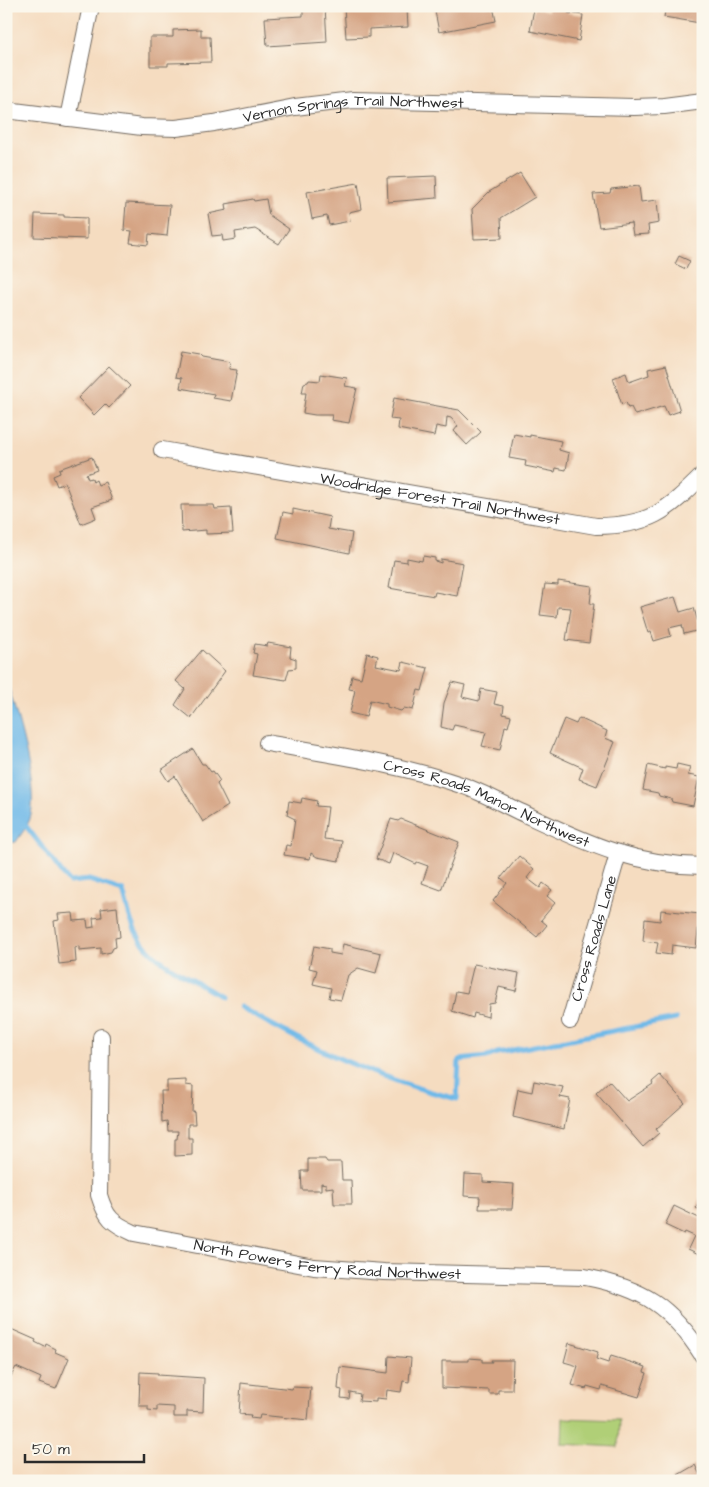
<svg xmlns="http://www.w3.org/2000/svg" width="709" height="1487" viewBox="0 0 709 1487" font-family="'Architects Daughter',sans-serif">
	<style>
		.green { fill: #b0cf77; stroke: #6e7d51 }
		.water { fill: #70b9e8; stroke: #4e728a }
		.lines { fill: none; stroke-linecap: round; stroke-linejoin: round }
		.stream { stroke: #70b9e8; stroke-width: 5 }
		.building { fill: #d5a484 }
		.minor-casing { stroke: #72695f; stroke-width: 18 }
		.minor { stroke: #fff; stroke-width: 16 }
		.labels { text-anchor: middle; stroke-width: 4; stroke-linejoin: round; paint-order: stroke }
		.street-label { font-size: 15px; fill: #2b2b2b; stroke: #fbf7ec }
	</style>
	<rect width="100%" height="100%" fill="#fbf7ec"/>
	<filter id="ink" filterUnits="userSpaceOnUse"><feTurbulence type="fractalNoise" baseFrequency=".02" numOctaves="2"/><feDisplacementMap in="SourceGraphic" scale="10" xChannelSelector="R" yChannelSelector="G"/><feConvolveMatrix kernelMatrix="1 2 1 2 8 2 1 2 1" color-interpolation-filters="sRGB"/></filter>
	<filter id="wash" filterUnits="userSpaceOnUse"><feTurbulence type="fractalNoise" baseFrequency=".0096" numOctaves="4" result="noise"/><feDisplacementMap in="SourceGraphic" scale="20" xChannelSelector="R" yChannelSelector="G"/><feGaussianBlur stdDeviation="1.12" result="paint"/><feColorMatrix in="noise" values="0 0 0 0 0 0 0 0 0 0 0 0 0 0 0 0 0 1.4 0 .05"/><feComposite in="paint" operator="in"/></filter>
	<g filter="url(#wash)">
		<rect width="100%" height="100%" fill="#f5dcc0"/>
		<path class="green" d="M563 1418 619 1420 618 1447 562 1444Z"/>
		<path class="water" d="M6 679C16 712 38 782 31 815 29 825 21 834 16 842L6 843Z"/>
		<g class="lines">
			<g class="stream">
				<path d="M26 826 69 882 89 880 123 891C127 904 129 920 136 932 150 962 194 979 221 997"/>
				<path d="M240 1007C311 1048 377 1079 457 1099L459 1060 487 1057 497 1053 676 1019"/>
			</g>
		</g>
		<g id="blocks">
			<g class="building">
				<path d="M303 6H325L327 42 267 46 265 18 303 16Z"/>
				<path d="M344 6H410L407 9 408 27 369 29V37L346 38Z"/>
				<path d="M434 6H493L496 21 439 32Z"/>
				<path d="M549 6H569L568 13 583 15 579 41 530 31 534 8 548 11Z"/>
				<path d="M666 6H703L700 23 664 17Z"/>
				<path d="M201 29V37H210L211 62 168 63V66H150V37H173V30Z"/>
				<path d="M520 173 535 197 501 218 502 238 474 239 472 209 489 192Z"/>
				<path d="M436 176 437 198 388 202 387 178Z"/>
				<path d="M358 183 362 209 349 212 350 221 329 225 327 216 312 219 307 192Z"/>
				<path d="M639 186 641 202 657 200 659 223 648 225 649 234 633 235 631 223 599 227 593 194 610 193 611 189Z"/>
				<path d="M253 199 254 201 266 199 269 215 289 229 279 244 255 229 235 232 236 239 223 241 222 235 212 236 208 214 227 210 226 204Z"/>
				<path d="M126 203 170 205 167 236 149 234 148 245 130 243 132 231 124 230Z"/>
				<path d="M35 214 64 215V217L87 218V239L34 237Z"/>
				<path d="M679 256 690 261 686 269 675 264Z"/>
				<path d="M181 351 199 354 202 357 230 362 229 369 237 370 231 401 213 398 214 394 180 388 182 378 176 377Z"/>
				<path d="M666 365 680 411 668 415 664 406 635 415 631 407 628 408 626 402 622 405 613 378 626 373 629 382 649 375 648 369Z"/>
				<path d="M109 366 130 386 109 408 105 404 94 415 78 398Z"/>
				<path d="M321 374 347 378 345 386 357 388 349 423 331 420 332 415H315L303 413 306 393H302L304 383 308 382 309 380 320 381Z"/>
				<path d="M394 398 459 410 481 432 467 445 454 431 458 426 451 418 447 417 446 428 436 426 434 436 398 429 399 420 390 419Z"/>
				<path d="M514 434 530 437V435L561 441 559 450 569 453 566 470 556 468 555 472 525 466 526 461 509 458Z"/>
				<path d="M92 457 97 470 86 474 88 479 92 478 93 482 96 480 98 485 105 482 112 500 92 507 96 518 81 524 65 483 57 486 53 476 60 473 59 469Z"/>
				<path d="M181 505H214L215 509 231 508 233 533 206 534V530L182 532Z"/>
				<path d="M293 509 330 517 328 529 352 533 349 553 277 538 283 512 293 514Z"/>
				<path d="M423 556 435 558V561L441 563V559L463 563 457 596 435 592 434 596 389 588 394 560 407 562V558L422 561Z"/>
				<path d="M558 581 592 586 590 604H594L589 643 566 640 571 608 558 607 557 617 540 615 545 584 558 585Z"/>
				<path d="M675 597 680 612 694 608 700 630 684 634 682 625 669 628 671 636 654 641 651 632 648 633 640 607Z"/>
				<path d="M268 643 291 647 290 657 296 659V668L289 669 286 680 253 675 257 654 253 653 255 644 267 646Z"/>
				<path d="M202 650 225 671 191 718 175 705 185 689 176 681Z"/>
				<path d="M367 653 378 656 376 665 401 670 403 662 428 668 422 691 418 690 413 710 404 708 401 711 387 707V704L370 700 366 717 350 713 355 690 349 689 352 676 361 678Z"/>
				<path d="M452 682 465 685 462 697 479 701 481 689 497 692 494 704 504 706 503 714 511 716 508 727 505 726 500 750 482 746 486 732 454 725 452 730 441 727 444 703Z"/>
				<path d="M579 718 607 731 605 738 615 742 597 786 579 779 583 768 550 753 564 719 576 724Z"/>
				<path d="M193 749 202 764H205L211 772 213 771 220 781 217 784 228 806 203 822 175 776 168 781 161 770Z"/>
				<path d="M677 764 690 767 688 775 699 777 693 806 672 802 671 799 659 796 658 793 643 790 648 765 665 769V767L676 769Z"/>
				<path d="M302 798 317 801 316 806 328 807 324 839 342 841 339 861 317 857 311 853 310 859 284 855 286 845 291 846 295 819 287 815 289 801 301 803Z"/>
				<path d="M391 819 398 821 401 819 459 842 441 890 422 883 428 866 417 862 416 864 393 853 389 864 376 859Z"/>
				<path d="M519 856 534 869 527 878 540 888 543 883 552 890 547 896 555 903 541 920 547 925 537 937 493 901 507 883 501 878Z"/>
				<path d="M117 907 120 937 115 938 116 947 113 948 111 952 101 954V948L79 950V946L75 947 76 962 59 964 54 921 59 920 58 914 73 913 74 921 87 920 88 928 94 927 93 918 102 917 101 909Z"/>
				<path d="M661 910 700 914 696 948 672 945 671 955 656 953 658 943 643 941 645 919 660 921Z"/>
				<path d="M343 944 381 953 376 973 358 968 348 975 341 1000 329 998 331 988 313 984 317 970 309 968 314 946 330 949V953L341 955Z"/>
				<path d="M474 964 519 973 516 991 499 987 495 1003 489 1004 488 1017 474 1013 473 1018 452 1011 456 991 467 993Z"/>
				<path d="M660 1075 685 1103 656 1129 659 1133 643 1147 596 1093 609 1081 627 1101 653 1084 652 1082Z"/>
				<path d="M186 1080V1085L193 1086 192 1112 194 1111 195 1124H188V1138H192V1155L175 1156V1139H177L178 1131H168L167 1121 162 1122 161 1091H167V1081Z"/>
				<path d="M534 1081 563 1087 560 1097 570 1099 564 1129 513 1117 518 1089 532 1092Z"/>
				<path d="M308 1159H325L327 1162H341L342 1180H351L352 1204H334L333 1187 326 1188V1184L321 1183V1190H302L301 1171H308Z"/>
				<path d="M465 1174 483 1175V1182L514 1184 512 1209H479L480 1197 464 1196Z"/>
				<path d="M701 1198 703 1199V1211L696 1208Z"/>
				<path d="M674 1206 703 1220V1256L688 1249 694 1236 685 1232 684 1234 665 1225Z"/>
				<path d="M11 1329 36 1340 35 1342 45 1347 46 1344 56 1349 55 1352 69 1358 56 1389 39 1383 41 1378 16 1367 10 1378 6 1377V1340Z"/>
				<path d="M569 1343 598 1352 596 1359 608 1363 611 1356 646 1367 644 1372 647 1373 639 1397 602 1386 601 1390 587 1386 586 1389 572 1385 578 1366 564 1362Z"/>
				<path d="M389 1356 411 1358 409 1382 403 1381 401 1392 387 1390 386 1399 376 1398V1402L359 1401 360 1394 350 1392 349 1399 341 1398 342 1390 338 1389 340 1367 388 1373Z"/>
				<path d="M469 1358 482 1359V1362H492L491 1360H513L512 1390H498V1394H489V1390L442 1388V1361H469Z"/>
				<path d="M140 1372 158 1373V1375L204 1378 203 1412 187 1411V1417H174V1407L157 1406V1411L148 1410V1406H139Z"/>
				<path d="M241 1383 292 1389 293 1387 311 1388 308 1420 260 1415 259 1419 250 1418 251 1415 239 1414Z"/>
				<path d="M695 1465 703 1481H671V1479Z"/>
			</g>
		</g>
	</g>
	<g filter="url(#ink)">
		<use href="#blocks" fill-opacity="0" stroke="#72695f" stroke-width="1"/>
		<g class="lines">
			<defs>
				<g id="minor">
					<path id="s1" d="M6 110 142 127 176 128 214 123 295 107 353 100 634 107 664 106 703 101"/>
					<path d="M68 118 91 6"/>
					<path id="s2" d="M162 450 596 526C649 526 666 512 703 475"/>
					<path id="s3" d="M267 743C334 755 400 764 464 786 481 792 499 802 516 810 581 840 628 865 703 866"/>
					<path id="s4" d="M570 1021 618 854"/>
					<path id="s5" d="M101 1037 99 1195C106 1218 112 1223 134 1233L314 1267 384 1272 585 1277C643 1288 671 1306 703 1356"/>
				</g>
			</defs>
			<use href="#minor" class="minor-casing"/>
			<use href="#minor" class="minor"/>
		</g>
	</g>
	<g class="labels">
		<g class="street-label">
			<text dy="5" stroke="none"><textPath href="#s1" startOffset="350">Vernon Springs Trail Northwest</textPath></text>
			<text dy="5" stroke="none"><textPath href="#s2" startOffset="282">Woodridge Forest Trail Northwest</textPath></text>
			<text dy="5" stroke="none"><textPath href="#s3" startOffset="229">Cross Roads Manor Northwest</textPath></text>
			<text dy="5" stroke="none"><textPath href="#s4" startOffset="86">Cross Roads Lane</textPath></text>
			<text dy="5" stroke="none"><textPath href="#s5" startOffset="408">North Powers Ferry Road Northwest</textPath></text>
		</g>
	</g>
	<rect width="709" height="1487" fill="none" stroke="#fbf7ec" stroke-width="25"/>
	<path d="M25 1454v8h119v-8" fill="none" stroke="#2b2b2b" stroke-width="2.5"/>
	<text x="32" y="1454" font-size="15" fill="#2b2b2b" stroke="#fbf7ec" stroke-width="4" paint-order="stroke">50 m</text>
</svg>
